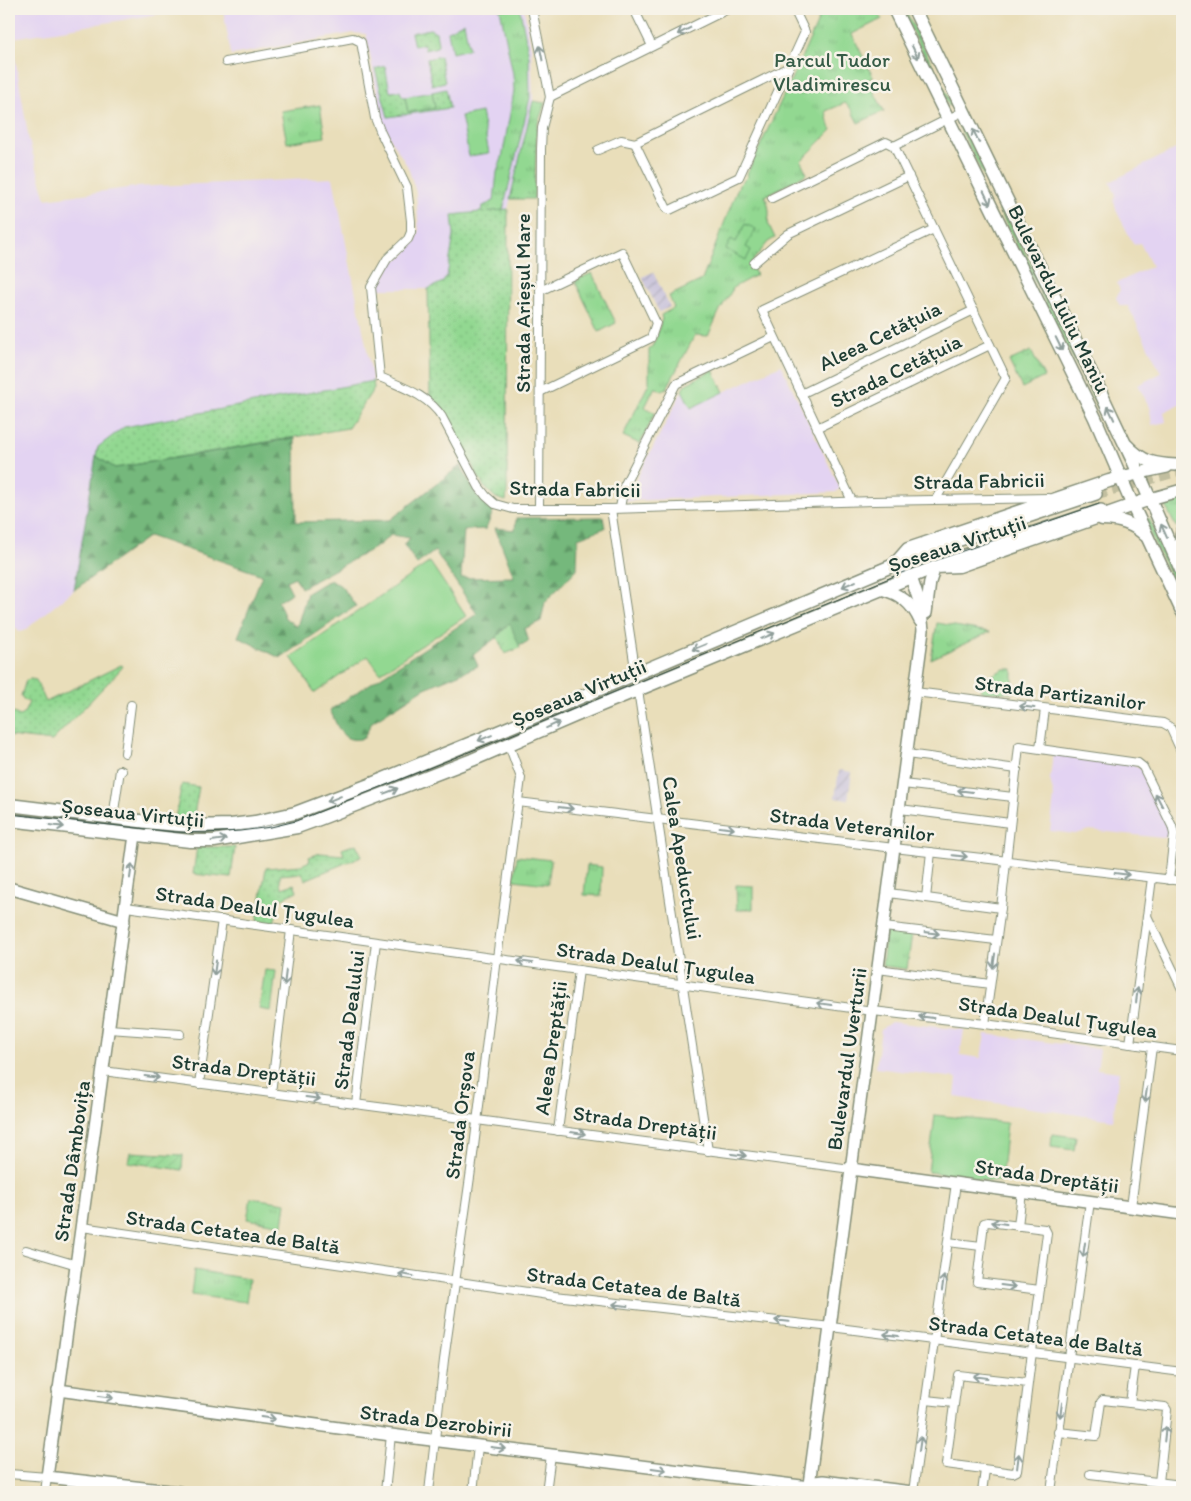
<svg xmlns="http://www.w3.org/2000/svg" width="1191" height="1501" viewBox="0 0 1191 1501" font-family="Itim,sans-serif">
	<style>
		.built { fill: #e3d3f2 }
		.industrial { fill: url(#industrial-furrows) }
		.grass { fill: url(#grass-dots); stroke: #588a62 }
		.forest { fill: url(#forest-firs); stroke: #4a7a58 }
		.park { fill: url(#park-tufts); stroke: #588a62 }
		.garden { fill: url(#garden-furrows); stroke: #588a62 }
		.pitch { fill: #92d891; stroke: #588a62 }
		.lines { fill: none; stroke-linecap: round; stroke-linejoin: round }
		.secondary-tunnel { stroke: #c1be9f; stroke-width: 11; stroke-dasharray: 11 5.5; stroke-linecap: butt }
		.street-casing { stroke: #848e77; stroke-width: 10 }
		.secondary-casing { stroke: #848e77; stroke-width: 14 }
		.primary-casing { stroke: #848e77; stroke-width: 15 }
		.street { stroke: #fff; stroke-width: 8 }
		.secondary { stroke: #fff; stroke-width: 11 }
		.primary { stroke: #fff; stroke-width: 12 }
		.tram { stroke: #1f3d34; stroke-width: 1 }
		.oneway { stroke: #8f9e9a }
		.labels { text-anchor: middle; stroke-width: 5; stroke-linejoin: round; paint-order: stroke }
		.park-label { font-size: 21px; fill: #365c47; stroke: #f7f3e8 }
		.street-label { font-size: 21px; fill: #1f3d34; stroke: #f7f3e8 }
	</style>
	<defs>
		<pattern id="industrial-furrows" width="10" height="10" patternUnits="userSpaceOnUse" patternTransform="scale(1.25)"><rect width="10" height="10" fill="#c6c0da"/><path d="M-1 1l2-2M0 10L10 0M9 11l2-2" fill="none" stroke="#a09db2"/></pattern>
		<pattern id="grass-dots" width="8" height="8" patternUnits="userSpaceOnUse" patternTransform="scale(1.25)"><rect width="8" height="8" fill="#92d891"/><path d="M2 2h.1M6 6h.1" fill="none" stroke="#7dba7e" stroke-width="1.8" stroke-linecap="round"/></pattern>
		<pattern id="forest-firs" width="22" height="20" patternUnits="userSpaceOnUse" patternTransform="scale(1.25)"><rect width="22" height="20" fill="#75b87b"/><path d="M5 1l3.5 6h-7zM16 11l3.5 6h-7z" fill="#5f9766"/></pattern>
		<pattern id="park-tufts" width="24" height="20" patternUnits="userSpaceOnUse" patternTransform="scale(1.25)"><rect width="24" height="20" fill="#92d891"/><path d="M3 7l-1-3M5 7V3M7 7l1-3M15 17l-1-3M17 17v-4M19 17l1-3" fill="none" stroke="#7dba7e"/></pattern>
		<pattern id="garden-furrows" width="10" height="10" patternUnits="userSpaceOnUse" patternTransform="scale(1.25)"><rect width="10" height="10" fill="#92d891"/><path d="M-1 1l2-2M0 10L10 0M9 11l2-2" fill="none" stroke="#7dba7e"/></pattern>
	</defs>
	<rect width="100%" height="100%" fill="#f7f3e8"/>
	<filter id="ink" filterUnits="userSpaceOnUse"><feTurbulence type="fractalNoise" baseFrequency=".02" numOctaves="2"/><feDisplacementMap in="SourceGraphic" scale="10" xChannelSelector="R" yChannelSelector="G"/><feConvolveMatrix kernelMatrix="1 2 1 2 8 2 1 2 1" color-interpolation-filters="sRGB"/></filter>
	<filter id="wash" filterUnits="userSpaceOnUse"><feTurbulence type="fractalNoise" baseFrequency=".0096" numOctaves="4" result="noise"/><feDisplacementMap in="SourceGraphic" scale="20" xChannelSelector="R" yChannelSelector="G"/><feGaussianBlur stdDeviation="1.12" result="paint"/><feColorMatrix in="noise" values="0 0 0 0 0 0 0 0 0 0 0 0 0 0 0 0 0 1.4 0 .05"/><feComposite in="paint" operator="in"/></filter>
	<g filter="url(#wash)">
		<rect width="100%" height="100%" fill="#e9deba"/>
		<g class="built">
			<path d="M9 9H189L13 38Z"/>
			<path d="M223 9H524L531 47 533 101 508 209 452 215 454 235 447 276 443 282 428 289H377L393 262 404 255 415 242 419 232 416 192 408 167 390 138 382 119 366 34 353 33 231 55Z"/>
			<path d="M9 21 29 141 46 199 135 187 333 178 373 381 124 427 98 448 74 590 24 631 19 632 9 620Z"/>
			<path d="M1182 146V403L1164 412 1166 422 1152 425 1150 411 1151 410 1138 385 1161 373 1128 306H1120L1116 298 1120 290 1117 283 1152 266 1140 243 1134 245 1117 212 1114 202 1116 195 1110 182Z"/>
			<path d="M781 365 840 488 836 492 625 501 686 384 724 392Z"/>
			<path d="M1053 753 1131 763 1140 768 1172 834 1163 838 1090 830 1075 834 1050 831 1054 797 1050 779Z"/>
			<path d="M891 1022 964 1030 960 1055 981 1058 985 1034 1100 1049 1097 1069 1119 1072 1113 1120 955 1097 957 1078 876 1068 881 1029Z"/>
		</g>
		<g class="industrial">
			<path d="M653 272 670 307 659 312 642 277Z"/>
			<path d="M839 770 852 772 848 800 835 798Z"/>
		</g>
		<g class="grass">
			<path d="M901 9H905L952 105 949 106Z"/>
			<path d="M430 29 436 32 438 44 437 47 425 50 424 44 414 46 411 33Z"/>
			<path d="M440 56 445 82 432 85 427 59Z"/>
			<path d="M385 66 390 92 400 91 402 96 405 97 408 112 435 108 432 92 446 89 450 108 388 117 375 69Z"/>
			<path d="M960 121 996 192 992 193 957 122Z"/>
			<path d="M1003 208 1129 463 1126 464 999 210Z"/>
			<path d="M508 209 507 491 506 501 496 498 484 487 442 409 430 397 428 289 443 282 447 276 454 235 452 215Z"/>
			<path d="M373 381 374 388 348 428 115 468 96 456 98 447 124 427Z"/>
			<path d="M1149 518 1182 588V601L1144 521Z"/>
			<path d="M121 665 123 666 121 669 52 741 9 736V711L20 716 24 713 29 702 24 700 21 696 26 680 31 679 36 680 46 702Z"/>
			<path d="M182 784 199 787 193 820 175 818Z"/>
			<path d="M356 844 362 856 305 880 302 873 280 875V883L282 888 294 884 297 891 280 899 274 923 257 921 266 868 301 865 310 861 309 857 320 853 344 855 342 849Z"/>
			<path d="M197 847H235L231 878 193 874Z"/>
		</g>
		<path class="forest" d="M295 438 296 522 390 520 461 465C469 481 476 501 494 509L486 529 464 530 461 578 514 577 495 528 515 530 516 518 603 517 605 528 578 538 577 569 545 602 541 621 524 629 529 641 519 646 509 623 497 637 473 655 478 666 425 688 372 722 364 738C341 745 338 726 330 710L477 614 435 551 417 564 404 545 410 538 391 535 378 546 301 588 295 577 286 581 292 593 278 601 285 618 297 627 307 593C313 590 322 583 329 581 340 579 350 599 356 606L280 658 238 637 262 575 149 536 74 590 96 456 115 468Z"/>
		<g class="park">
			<path d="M500 9H520L529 56 530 98 503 210 481 212 483 206 494 201 497 172 502 158 514 91 513 74Z"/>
			<path d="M820 9H877L882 19 852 34 873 77 868 80 884 111 858 123 851 109 845 103 826 111 828 122 832 130 801 161 807 174 765 196C769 205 770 213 768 223L775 238 768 242 751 263 756 275 734 287 720 310 708 336 695 335 667 388 662 391 655 387 645 407 655 413 640 444 623 436 649 383V350C657 341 658 330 662 319L661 315 674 308 669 296 702 280 739 185 748 176 747 174 816 26 821 12Z"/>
			<path d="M464 22 469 49 452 53 448 31Z"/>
			<path d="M432 92 435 108 408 112 405 97Z"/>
			<path d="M533 101 545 103 537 126 534 199H510Z"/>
			<path d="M320 105 325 137 287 143 281 111Z"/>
			<path d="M592 273 616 323 599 332 575 281Z"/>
			<path d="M1031 351 1044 377 1022 388 1009 361Z"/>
			<path d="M1182 494V517L1179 525 1176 527 1164 503 1166 500Z"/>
			<path d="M510 623 520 648 505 654 497 637Z"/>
			<path d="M937 623 990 632 931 659Z"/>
			<path d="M1004 669H1013V693L981 692V681Z"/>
			<path d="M517 856 551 860 548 884 514 880Z"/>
			<path d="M587 865 602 867 601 896 584 895Z"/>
			<path d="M736 885 753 886V909L737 910Z"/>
			<path d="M886 931 912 934 907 969 882 966Z"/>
			<path d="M265 970 276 971 271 1011 259 1009Z"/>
			<path d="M1052 1134 1076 1137 1074 1150 1051 1147Z"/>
			<path d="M251 1198 286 1203 283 1225 247 1219Z"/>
			<path d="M194 1270 249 1279 246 1302 191 1295Z"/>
		</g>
		<path class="garden" d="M130 1152 183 1155 182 1170 128 1162Z"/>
		<g class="pitch">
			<path d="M481 112 489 153 469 156 461 116Z"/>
			<path d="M745 224 756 229 746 247 751 250 746 260 726 249 731 239 736 242Z"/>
			<path d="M713 370 724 392 691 408 682 390 686 384Z"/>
			<path d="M430 562 466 616 380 673 368 656 315 693 291 657Z"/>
			<path d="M935 1115 1007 1123 1001 1182 928 1172Z"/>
		</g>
	</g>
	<g filter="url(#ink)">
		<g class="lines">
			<path class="secondary-tunnel" d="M1096 494 1182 470"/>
			<defs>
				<g id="street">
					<path d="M532 9 550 97 542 128 541 149 539 509"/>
					<path d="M634 9 652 46"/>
					<path d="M226 62 353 38 361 42 375 118 381 133 407 187 411 221V232L408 239 387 259 371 287 380 377C402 387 428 395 442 417L479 487 486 496 495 504 513 509H611L874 501 1048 498"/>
					<path d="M550 97 728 9"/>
					<path d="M635 143 667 209 670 210 739 177 805 32 794 9"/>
					<path d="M894 146 1006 378 936 499"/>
					<path d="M894 146 964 111"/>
					<path d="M598 150 621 140 635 143 789 67"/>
					<path d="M772 198 886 142 894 146"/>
					<path d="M754 263 788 234 909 176"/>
					<path d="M540 392 651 338 656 323 622 252 540 291"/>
					<path d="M801 394 974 310"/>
					<path d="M817 428 990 345"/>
					<path d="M852 501 762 310 934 229"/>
					<path d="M620 508 624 486 676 384 774 337"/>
					<path d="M611 509 636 675"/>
					<path d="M638 690 708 1151"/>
					<path d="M915 692 1163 723 1170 727 1182 753"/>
					<path d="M1040 748 1045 709"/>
					<path d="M125 753 131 705"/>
					<path d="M907 754 1017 769"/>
					<path d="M903 784 1013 797"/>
					<path d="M518 802 894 848 1182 881"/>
					<path d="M900 809 1010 823"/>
					<path d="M113 818 120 770 122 771"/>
					<path d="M889 893 1001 908"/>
					<path d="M926 898 931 852"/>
					<path d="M126 907 873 1011 985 1024 1182 1051"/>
					<path d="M1147 916 1182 989"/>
					<path d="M884 927 996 940"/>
					<path d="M878 969 990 984"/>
					<path d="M985 1024 1001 908 1019 746 1138 763 1143 767 1172 826 1174 834 1169 880"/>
					<path d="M109 1029 180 1034"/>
					<path d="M1130 1044 1152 878"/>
					<path d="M103 1071 851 1169"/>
					<path d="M199 1084 222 920"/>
					<path d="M271 1093 291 930"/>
					<path d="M356 1104 376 942"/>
					<path d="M558 1131 579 970"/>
					<path d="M1131 1207 1152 1047"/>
					<path d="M1018 1226 1022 1192"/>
					<path d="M82 1227 555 1296 831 1327 1182 1372"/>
					<path d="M948 1242 981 1246"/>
					<path d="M26 1250 77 1265"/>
					<path d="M1028 1383 958 1375 946 1464 1013 1473 1017 1471C1027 1391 1037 1312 1047 1233L1045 1229 988 1222 984 1223 977 1282 1040 1290"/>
					<path d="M926 1400 954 1403"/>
					<path d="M1130 1403 1135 1366"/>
					<path d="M1058 1432 1096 1436 1101 1402 1103 1400 1165 1407 1167 1410 1159 1482"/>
					<path d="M9 1474 47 1477 45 1492"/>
					<path d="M1090 1474 1182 1485"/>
					<path d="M385 1492 391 1435"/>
					<path d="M429 1492 444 1360 472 1163 497 958 521 778 509 745"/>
					<path d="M473 1492 478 1446"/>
					<path d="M546 1492 551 1455"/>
					<path d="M913 1492 956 1183"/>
					<path d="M982 1492 985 1470"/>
					<path d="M1051 1492 1090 1201"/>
				</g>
				<g id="secondary">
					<path d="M1127 445C1143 462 1154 464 1176 465"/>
					<path d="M1139 473 1167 467"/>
					<path d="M1150 499 1182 490"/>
					<path d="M1178 563 1179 548 1182 532"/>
					<path d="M895 564 951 543 1096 494"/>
					<path d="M881 589C900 594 912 603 920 621"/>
					<path d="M926 613 930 582 935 567 956 558 1101 510"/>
					<path d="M135 835 47 1477 179 1492"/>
					<path d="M9 888 124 921"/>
					<path d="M851 1169 1182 1214"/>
					<path d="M58 1390 391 1435 809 1487 820 1492"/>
					<path d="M809 1487 815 1482 823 1481 912 1492"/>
					<path d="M808 1492 923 630 920 604 911 577 894 565"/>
				</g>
				<g id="primary">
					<path d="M894 9 1095 418 1133 506 1182 611"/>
					<path d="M914 9 1099 389 1135 465 1182 572"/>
					<path d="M1102 519C1119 519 1133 523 1145 535"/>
					<path d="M9 805 156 823 191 826 231 825 255 822 295 813 369 785 498 732 875 573 894 565 908 549 1109 481 1139 473"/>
					<path d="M9 820 190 841H214L297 827 319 819 472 760 579 714 935 567 959 566 1150 499"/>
				</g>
			</defs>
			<use href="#street" class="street-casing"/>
			<use href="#secondary" class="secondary-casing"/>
			<use href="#primary" class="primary-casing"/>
			<use href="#street" class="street"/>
			<use href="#secondary" class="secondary"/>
			<use href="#primary" class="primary"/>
			<path class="tram" d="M9 814 175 832 206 833 240 831 271 827 296 821 499 740 916 567 1099 504"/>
		</g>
		<defs><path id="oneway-shaft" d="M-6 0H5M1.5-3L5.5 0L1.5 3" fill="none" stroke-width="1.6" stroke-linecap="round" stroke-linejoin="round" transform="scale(1.25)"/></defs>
		<g class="oneway">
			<use href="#oneway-shaft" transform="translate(684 31) rotate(153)"/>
			<use href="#oneway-shaft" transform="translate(915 52) rotate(64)"/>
			<use href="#oneway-shaft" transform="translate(541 53) rotate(-101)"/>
			<use href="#oneway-shaft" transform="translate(976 136) rotate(-116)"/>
			<use href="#oneway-shaft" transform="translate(987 198) rotate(64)"/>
			<use href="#oneway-shaft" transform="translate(1059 344) rotate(64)"/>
			<use href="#oneway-shaft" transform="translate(1111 413) rotate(-115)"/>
			<use href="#oneway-shaft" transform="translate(1164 531) rotate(-114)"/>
			<use href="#oneway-shaft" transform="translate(849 584) rotate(157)"/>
			<use href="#oneway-shaft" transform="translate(768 636) rotate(-23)"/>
			<use href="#oneway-shaft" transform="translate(699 647) rotate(157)"/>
			<use href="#oneway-shaft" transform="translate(1027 707) rotate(-173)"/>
			<use href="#oneway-shaft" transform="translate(553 725) rotate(-24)"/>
			<use href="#oneway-shaft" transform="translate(485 738) rotate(158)"/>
			<use href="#oneway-shaft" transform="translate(391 791) rotate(-21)"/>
			<use href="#oneway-shaft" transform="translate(965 791) rotate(-173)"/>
			<use href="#oneway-shaft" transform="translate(334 799) rotate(158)"/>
			<use href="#oneway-shaft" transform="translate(1159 800) rotate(-117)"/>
			<use href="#oneway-shaft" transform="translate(566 808) rotate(7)"/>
			<use href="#oneway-shaft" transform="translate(57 826) rotate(7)"/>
			<use href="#oneway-shaft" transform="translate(727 828) rotate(7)"/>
			<use href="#oneway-shaft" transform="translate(219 840) rotate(-8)"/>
			<use href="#oneway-shaft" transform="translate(960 856) rotate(6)"/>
			<use href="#oneway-shaft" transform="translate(131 871) rotate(-82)"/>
			<use href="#oneway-shaft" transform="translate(1122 874) rotate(7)"/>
			<use href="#oneway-shaft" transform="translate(932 933) rotate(7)"/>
			<use href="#oneway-shaft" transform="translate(994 961) rotate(98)"/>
			<use href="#oneway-shaft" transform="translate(525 962) rotate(-172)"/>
			<use href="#oneway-shaft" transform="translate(215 968) rotate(98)"/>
			<use href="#oneway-shaft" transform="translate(285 978) rotate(97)"/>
			<use href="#oneway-shaft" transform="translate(1137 995) rotate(-83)"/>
			<use href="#oneway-shaft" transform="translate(824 1004) rotate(-172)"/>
			<use href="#oneway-shaft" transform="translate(926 1017) rotate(-173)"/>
			<use href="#oneway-shaft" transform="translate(152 1077) rotate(7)"/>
			<use href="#oneway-shaft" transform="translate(1146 1095) rotate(98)"/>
			<use href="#oneway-shaft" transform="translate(313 1098) rotate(7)"/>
			<use href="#oneway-shaft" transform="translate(578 1133) rotate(8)"/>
			<use href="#oneway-shaft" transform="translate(739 1155) rotate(7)"/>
			<use href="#oneway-shaft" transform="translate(999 1223) rotate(-172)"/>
			<use href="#oneway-shaft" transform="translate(1084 1250) rotate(98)"/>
			<use href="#oneway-shaft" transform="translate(406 1275) rotate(-172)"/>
			<use href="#oneway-shaft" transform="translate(943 1283) rotate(-82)"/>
			<use href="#oneway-shaft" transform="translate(1008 1286) rotate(7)"/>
			<use href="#oneway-shaft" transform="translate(620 1305) rotate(-173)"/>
			<use href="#oneway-shaft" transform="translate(782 1321) rotate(-174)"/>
			<use href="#oneway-shaft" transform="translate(891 1335) rotate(-173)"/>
			<use href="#oneway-shaft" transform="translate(980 1377) rotate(-173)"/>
			<use href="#oneway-shaft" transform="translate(106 1397) rotate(8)"/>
			<use href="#oneway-shaft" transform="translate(1061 1410) rotate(98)"/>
			<use href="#oneway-shaft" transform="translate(268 1418) rotate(8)"/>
			<use href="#oneway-shaft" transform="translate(1165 1434) rotate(-84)"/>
			<use href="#oneway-shaft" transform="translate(920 1444) rotate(-82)"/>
			<use href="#oneway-shaft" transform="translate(498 1448) rotate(7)"/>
			<use href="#oneway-shaft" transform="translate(1018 1461) rotate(-83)"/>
			<use href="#oneway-shaft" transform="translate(659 1469) rotate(8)"/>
		</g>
	</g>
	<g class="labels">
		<g class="park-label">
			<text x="832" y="67">Parcul Tudor<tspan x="832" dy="24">Vladimirescu</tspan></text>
		</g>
		<g class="street-label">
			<text transform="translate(1059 299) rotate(64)" y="7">Bulevardul Iuliu Maniu</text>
			<text transform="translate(523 303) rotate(-90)" y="7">Strada Arieșul Mare</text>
			<text transform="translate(880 336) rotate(-26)" y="7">Aleea Cetățuia</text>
			<text transform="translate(896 371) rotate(-26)" y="7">Strada Cetățuia</text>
			<text transform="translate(979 481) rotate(-1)" y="7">Strada Fabricii</text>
			<text transform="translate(575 489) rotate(1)" y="7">Strada Fabricii</text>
			<text transform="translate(957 544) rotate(-18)" y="7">Șoseaua Virtuții</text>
			<text transform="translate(579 693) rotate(-23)" y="7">Șoseaua Virtuții</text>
			<text transform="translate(1060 693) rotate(7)" y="7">Strada Partizanilor</text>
			<text transform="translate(133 813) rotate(6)" y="7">Șoseaua Virtuții</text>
			<text transform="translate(852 825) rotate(7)" y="7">Strada Veteranilor</text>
			<text transform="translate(682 858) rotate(81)" y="7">Calea Apeductului</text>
			<text transform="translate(255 907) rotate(8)" y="7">Strada Dealul Țugulea</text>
			<text transform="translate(656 963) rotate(8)" y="7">Strada Dealul Țugulea</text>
			<text transform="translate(1058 1017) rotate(8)" y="7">Strada Dealul Țugulea</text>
			<text transform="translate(349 1020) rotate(-83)" y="7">Strada Dealului</text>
			<text transform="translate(551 1048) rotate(-82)" y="7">Aleea Dreptății</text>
			<text transform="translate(847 1059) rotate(-82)" y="7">Bulevardul Uverturii</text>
			<text transform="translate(244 1070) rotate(7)" y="7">Strada Dreptății</text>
			<text transform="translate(460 1115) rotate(-83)" y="7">Strada Orșova</text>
			<text transform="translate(645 1123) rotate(8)" y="7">Strada Dreptății</text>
			<text transform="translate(72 1161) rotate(-82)" y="7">Strada Dâmbovița</text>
			<text transform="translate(1047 1176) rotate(8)" y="7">Strada Dreptății</text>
			<text transform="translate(233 1232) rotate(8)" y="7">Strada Cetatea de Baltă</text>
			<text transform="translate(634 1287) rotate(7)" y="7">Strada Cetatea de Baltă</text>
			<text transform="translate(1036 1336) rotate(7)" y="7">Strada Cetatea de Baltă</text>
			<text transform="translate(436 1421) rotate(7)" y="7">Strada Dezrobirii</text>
		</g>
	</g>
	<rect width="1191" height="1501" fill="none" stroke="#f7f3e8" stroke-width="30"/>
</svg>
